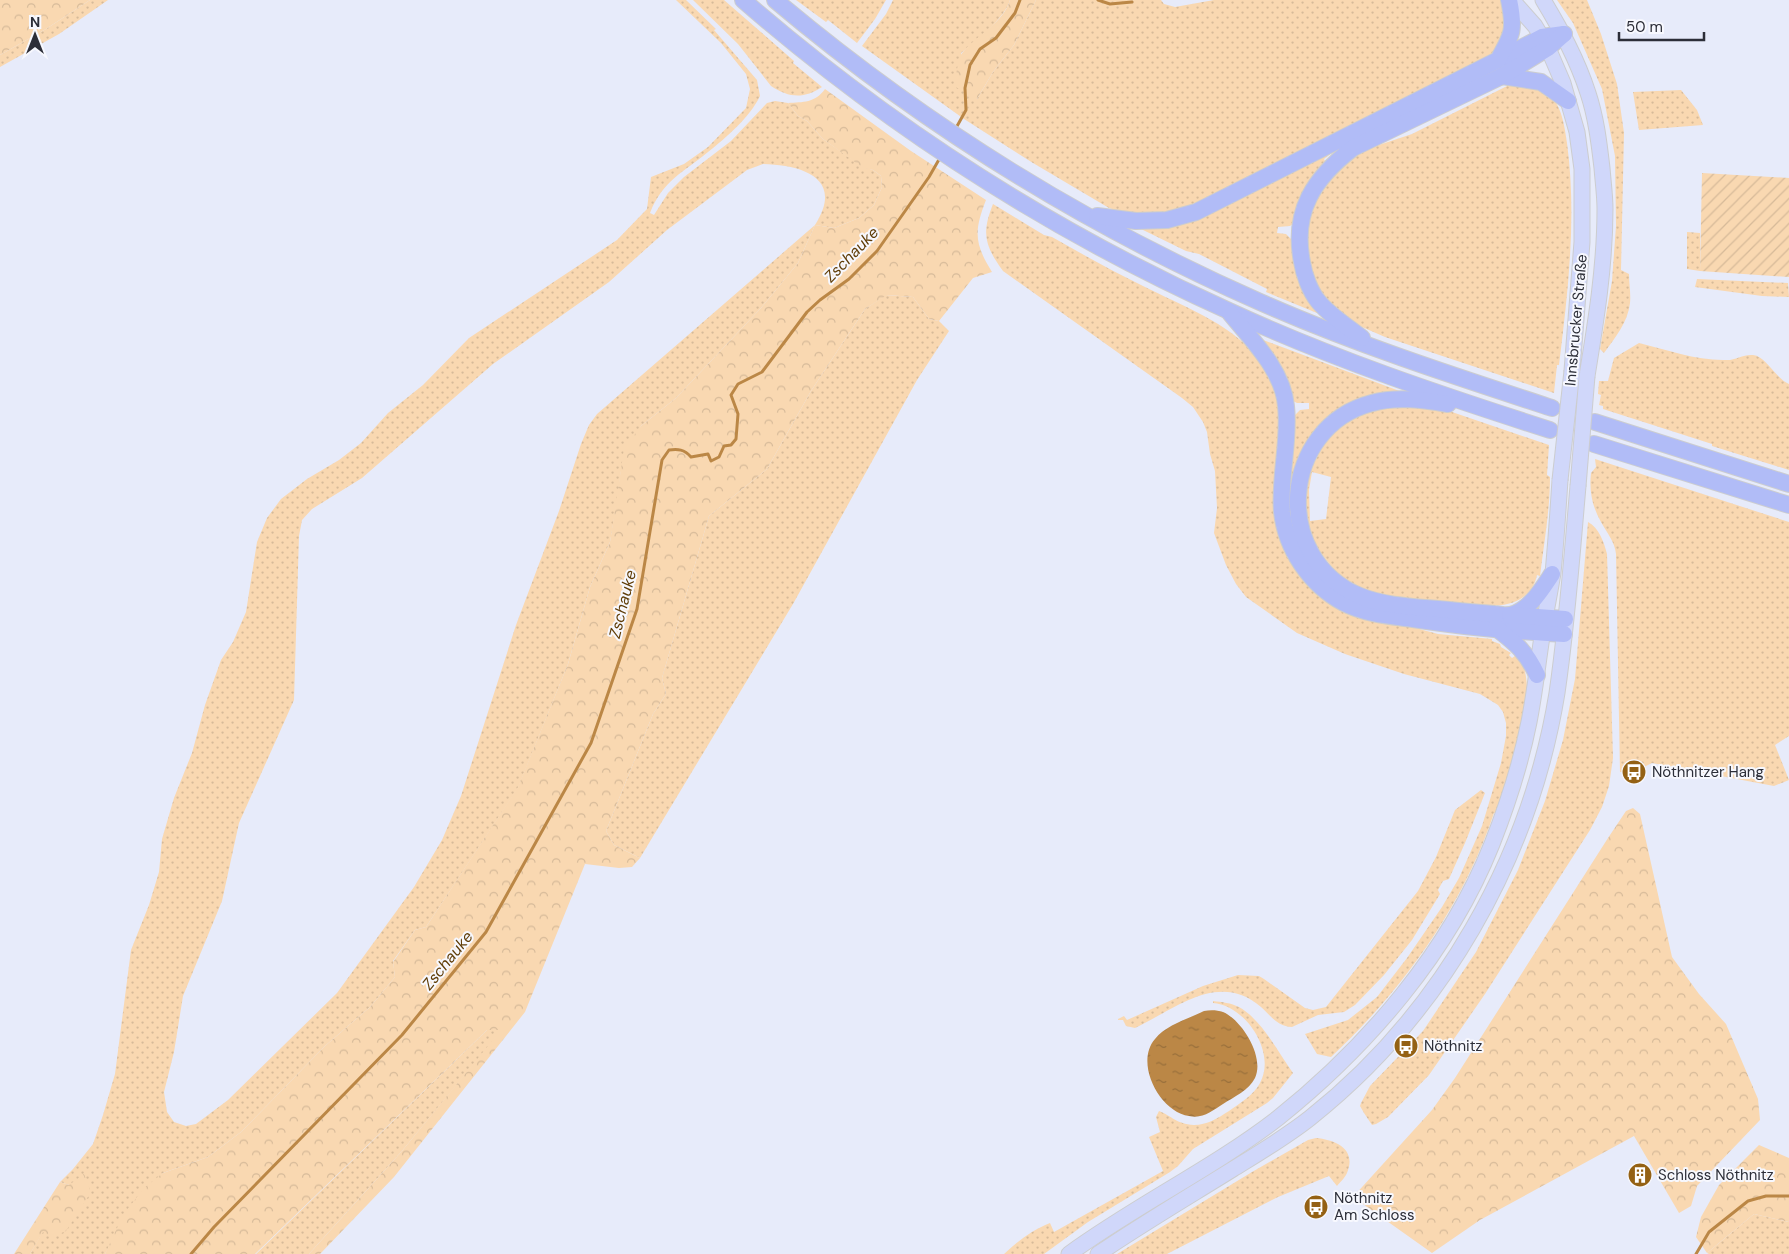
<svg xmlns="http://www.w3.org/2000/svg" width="1789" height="1254" viewBox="0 0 1789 1254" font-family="'DM Sans',sans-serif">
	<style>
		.grass { fill: url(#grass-dots); fill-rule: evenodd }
		.forest { fill: url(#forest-crowns) }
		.garden { fill: url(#garden-furrows) }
		.water { fill: url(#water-ripples) }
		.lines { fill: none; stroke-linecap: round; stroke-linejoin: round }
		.stream { stroke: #bb8746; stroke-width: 3 }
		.primary-casing { stroke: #cccdcf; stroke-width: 17 }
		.motorway-casing { stroke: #cccdcf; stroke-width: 18 }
		.primary { stroke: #d0d7fa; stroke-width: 15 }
		.motorway { stroke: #b1bcf7; stroke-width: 16 }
		.primary-bridge-casing { stroke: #cccdcf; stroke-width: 17; stroke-linecap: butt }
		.primary-bridge { stroke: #d0d7fa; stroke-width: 15 }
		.labels { text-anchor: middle; stroke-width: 4; stroke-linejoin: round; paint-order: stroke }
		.street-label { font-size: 15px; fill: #2c2e38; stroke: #f7f8fe }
		.poi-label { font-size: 15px; fill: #2c2e38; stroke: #f7f8fe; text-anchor: start }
		.water-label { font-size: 16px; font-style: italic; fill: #603d07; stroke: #f7f8fe }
	</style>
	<defs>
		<pattern id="grass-dots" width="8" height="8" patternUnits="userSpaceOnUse" patternTransform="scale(1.25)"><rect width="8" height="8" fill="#f9d8b1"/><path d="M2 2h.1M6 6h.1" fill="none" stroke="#d6ba99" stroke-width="1.8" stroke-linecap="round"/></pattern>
		<pattern id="forest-crowns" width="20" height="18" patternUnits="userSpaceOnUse" patternTransform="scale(1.25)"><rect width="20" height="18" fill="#f9d8b1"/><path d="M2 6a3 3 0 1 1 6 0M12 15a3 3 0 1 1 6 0" fill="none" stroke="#d6ba99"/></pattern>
		<pattern id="garden-furrows" width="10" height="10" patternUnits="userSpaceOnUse" patternTransform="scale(1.25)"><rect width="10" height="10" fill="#f9d8b1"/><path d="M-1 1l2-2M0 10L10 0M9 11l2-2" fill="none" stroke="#d6ba99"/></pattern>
		<pattern id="water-ripples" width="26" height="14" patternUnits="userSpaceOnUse" patternTransform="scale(1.25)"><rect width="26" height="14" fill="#bb8746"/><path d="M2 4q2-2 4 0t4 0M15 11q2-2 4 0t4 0" fill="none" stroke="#986f3b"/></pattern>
	</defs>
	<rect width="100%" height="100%" fill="#e7ebfa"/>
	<g class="grass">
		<path d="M90 0H108L59 34 0 67V55L46 29Z"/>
		<path d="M676 0H686L716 29 714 30 757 80 760 96C750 117 727 137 708 152 683 173 663 180 650 213L654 215 668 193 684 177 731 141 767 103 775 101 788 103 798 116 807 121 823 139 863 167 873 170 881 176 882 187 874 205 859 218 834 228 815 225 798 263 761 308 676 398 641 426 621 471 617 501 610 542 590 587 568 664 518 788 426 927 415 930 393 961 395 977 370 1007 325 1046 241 1132 208 1157 163 1173 111 1243 105 1254H30L69 1185 60 1182 73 1169 93 1144 103 1115 115 1074 131 950 149 905 159 872 162 839 174 798 192 753 205 705 221 660 233 642 246 612 257 542 267 518 281 499 307 479 339 460 361 443 388 413 423 385 469 338 617 240 647 209 651 177 684 164 708 147 746 108 750 89 746 74 721 43ZM763 164C802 165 845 178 815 225L597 414 589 425 581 444 559 511 516 625 461 796 442 840 414 887 337 993 228 1100 196 1124 186 1126 174 1122 167 1112 164 1092 174 1052 183 996 222 901 239 823 294 700 299 536 302 520 312 509 362 478 493 364 609 282 667 230 747 170Z"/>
		<path d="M693 0H724L794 61 793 63 822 87C804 99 789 98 771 86L738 44Z"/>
		<path d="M796 0H886L875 19 857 43 828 20 826 22Z"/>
		<path d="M893 0H1010C1005 18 976 41 961 53L977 99 993 72 1014 45 1036 0H1161L1164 4 1175 7 1214 0H1500C1512 28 1506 37 1489 59L1177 212 1131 215 1109 208 1033 163 964 119 862 46 886 14Z"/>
		<path d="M1557 0H1587L1601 34 1617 84 1624 133 1621 270 1629 274C1629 284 1631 294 1630 303 1628 322 1615 338 1604 353L1600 349 1612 281 1616 226 1615 156 1602 89 1573 23Z"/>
		<path d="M1516 84C1530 84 1548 91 1556 103 1563 114 1565 130 1567 143 1577 217 1568 292 1559 365H1557L1554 393 1385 337 1355 324 1337 313 1325 298 1314 279 1309 265 1307 223 1319 191 1346 162 1370 148 1412 134 1507 86Z"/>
		<path d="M1681 90 1697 110 1703 125 1639 130 1633 92Z"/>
		<path d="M1337 149 1324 159 1326 163 1294 223 1290 226 1278 227 1277 233 1286 234 1293 241 1319 311 1317 313 1266 292 1267 289 1199 254 1186 251 1139 228 1138 229 1132 227H1139Z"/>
		<path d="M993 204 1044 235 1052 237C1082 254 1112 271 1143 286 1180 305 1230 323 1256 356 1268 370 1274 386 1278 404L1283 540 1408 626 1438 634 1492 639V641L1500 644 1501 647 1511 653 1509 655 1512 658 1515 656 1517 658 1519 657C1525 667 1526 675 1527 686L1530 687 1525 713 1498 813H1494C1463 906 1403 990 1331 1057L1317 1054 1305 1034 1348 1020 1377 997 1407 958 1442 907 1459 878 1482 826 1501 763 1506 736V723L1503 712 1498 705 1480 694 1404 674 1345 654 1297 633 1246 597 1236 584 1226 565 1214 533 1217 508 1215 471 1210 454 1207 432 1203 422 1193 407 1182 398 1003 271C985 246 981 234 993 204Z"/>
		<path d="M1687 232 1700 233V271L1687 269Z"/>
		<path d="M1697 279 1788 283 1789 297 1762 296 1695 287Z"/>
		<path d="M886 295 913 297 929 319 939 321 949 331 917 380 793 604 640 858 614 845 606 831 653 714 666 694 662 678 709 516 767 469 811 391 865 309Z"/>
		<path d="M1263 340 1402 392 1315 434 1294 523 1359 602 1293 526 1290 507V476L1295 435 1294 416 1300 410 1309 409V403H1297L1293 401Z"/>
		<path d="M1639 343C1668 350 1697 361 1727 360 1736 360 1744 354 1753 355 1766 356 1776 379 1789 384V470L1712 446V444L1603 409V406L1599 405 1601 395 1598 394 1599 381H1608L1614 358Z"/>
		<path d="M1420 406 1452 412 1549 445 1547 475 1550 477C1550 510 1544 543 1540 576L1537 575C1533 597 1511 607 1491 605L1490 607 1381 597 1345 583 1307 536 1304 482 1332 429 1374 408ZM1312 472 1331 477 1326 519 1310 521 1309 490Z"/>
		<path d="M1595 459 1789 522V736L1775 745 1789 780 1774 786 1652 763 1646 766 1644 770 1646 776 1639 773 1620 772 1616 554C1615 542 1607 533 1601 522 1592 506 1589 491 1591 473L1596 467Z"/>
		<path d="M1588 522C1599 528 1604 542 1607 554L1613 758 1609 786 1602 807 1590 830 1485 994 1429 1075 1388 1117 1376 1124 1372 1125 1364 1113 1360 1106 1361 1103 1370 1086 1423 1031 1476 952 1518 870 1545 801 1563 740 1575 679Z"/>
		<path d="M1481 790 1485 793 1465 843 1449 879 1443 881 1438 890 1440 894 1412 940 1384 975 1355 1005 1344 1012 1318 1015 1292 1027C1278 1027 1270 1015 1261 1007 1219 970 1175 1009 1135 1028L1126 1026 1123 1020H1118V1019L1124 1016 1127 1020 1203 986 1238 975 1259 976 1264 979 1305 1008 1313 1010 1326 1007 1418 891 1436 857 1455 810Z"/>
		<path d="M1213 1001C1222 1002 1231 1003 1239 1007 1262 1020 1278 1052 1293 1073L1273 1098 1267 1103 1193 1149 1178 1166 1170 1172 1088 1222 1044 1254H1004C1018 1241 1032 1230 1050 1223L1054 1232 1163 1171 1149 1137 1160 1132 1156 1117 1159 1111C1172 1116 1176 1124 1194 1125 1207 1125 1218 1118 1229 1111 1240 1103 1254 1095 1260 1083 1277 1052 1245 1005 1213 1003Z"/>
		<path d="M487 1030H502L402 1151 309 1254H256Z"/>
		<path d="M1316 1138C1336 1140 1357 1149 1347 1173 1345 1178 1340 1182 1337 1186L1329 1176 1278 1197 1167 1254H1117L1252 1172 1308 1140Z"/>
		<path d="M1754 1214 1789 1222V1254H1709L1707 1253Z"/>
	</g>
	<g class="forest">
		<path d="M0 0H90L46 29 0 55Z"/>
		<path d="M1010 0H1036L1014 45 993 72 977 99 954 86C956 77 958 57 963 52 977 35 1004 22 1010 0Z"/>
		<path d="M825 89 911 151 986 200C974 231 974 243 992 272L973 278 939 321 929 319 913 297 887 295 865 309 811 391 767 469 709 516 662 678 666 694 653 714 606 831 614 845 640 858 632 867 619 868 585 864 525 1012 394 1177 320 1254H309L402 1151 501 1030H487L255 1254H105L123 1215 144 1188 163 1173 208 1157 241 1132 325 1046 370 1007 395 977 393 962 415 930 426 927 518 787 568 664 590 587 610 542 624 449 641 426 676 398 761 308 798 263 815 225 834 228 859 218 874 205 882 187 881 176 873 170 863 168 823 139 807 121 798 116 788 103C803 102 815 103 825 89Z"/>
		<path d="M1633 808 1640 814 1672 957 1699 994 1726 1024 1758 1099 1760 1120 1697 1186 1691 1206 1679 1213 1634 1136 1480 1220 1432 1253 1353 1197 1432 1110 1455 1078 1608 838 1626 811Z"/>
		<path d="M1759 1145 1789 1158V1222L1754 1214 1707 1253 1696 1237 1701 1217 1719 1185Z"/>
		<path d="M84 1174 91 1192 66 1231 52 1237 43 1232 30 1254H14L60 1182 69 1185Z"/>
	</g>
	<path class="garden" d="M1702 173 1789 178V277L1700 271Z"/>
	<path class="water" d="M1204 1011C1210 1010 1217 1010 1223 1012 1242 1020 1265 1057 1255 1078 1249 1090 1234 1097 1223 1104 1212 1111 1203 1119 1189 1116 1160 1112 1134 1063 1155 1039 1166 1025 1188 1019 1204 1011Z"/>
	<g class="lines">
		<g class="stream">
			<path d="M1098 0 1110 4 1132 2"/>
			<path d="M956 128 966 110 965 88 970 65 980 49 996 38 1015 13 1020 0"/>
			<path d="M191 1254 214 1227 402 1035 486 932 591 743 637 609 662 460 669 450C678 449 684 449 691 457L708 454 711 461 719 457 724 446 731 445 736 439 738 414 731 395 738 384 762 372 807 312 820 300 849 279 877 251 929 177 941 156"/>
			<path d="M1696 1254 1709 1232 1748 1201 1766 1196H1789"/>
		</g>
		<defs>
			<g id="primary">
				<path d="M1512 0 1535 26 1548 48 1563 83 1577 132 1582 169V242L1572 371"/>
				<path d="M1543 0C1561 30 1577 59 1588 93 1596 117 1599 142 1602 168 1603 181 1605 196 1605 209 1605 266 1596 321 1587 376"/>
				<path d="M1069 1254C1136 1205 1212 1169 1278 1118 1368 1046 1449 952 1492 844 1507 806 1521 762 1529 722 1535 692 1538 661 1543 630 1546 611 1550 592 1553 573 1556 542 1558 511 1560 480"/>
				<path d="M1098 1254C1142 1224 1188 1197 1233 1169 1259 1153 1286 1137 1310 1118 1441 1014 1530 859 1557 693 1567 625 1572 555 1578 486"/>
			</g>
			<g id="motorway">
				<path d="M743 0C888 126 1053 232 1229 311 1333 359 1441 395 1550 430"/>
				<path d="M775 0C921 123 1085 225 1260 302 1355 344 1454 376 1552 408"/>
				<path d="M1498 60 1542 37 1564 34"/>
				<path d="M1502 76 1541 82 1568 101"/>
				<path d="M1097 216 1136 221 1167 220 1196 212 1498 60C1513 34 1515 29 1509 0"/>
				<path d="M1230 313C1251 339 1283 370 1286 406 1290 441 1279 477 1282 512 1286 549 1310 585 1344 603 1365 614 1390 616 1413 619 1463 627 1514 631 1564 634"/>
				<path d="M1362 338C1347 326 1329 315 1318 301 1310 291 1304 275 1302 262 1292 211 1314 178 1353 148L1502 76 1548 48 1564 34"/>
				<path d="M1448 404C1424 400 1396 396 1372 403 1280 427 1271 559 1360 596 1387 607 1420 607 1449 610 1465 612 1479 613 1495 614 1499 614 1505 616 1510 615 1529 611 1542 589 1552 574"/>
				<path d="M1595 422 1789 484"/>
				<path d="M1594 444 1789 505"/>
				<path d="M1510 615 1565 619"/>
				<path d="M1496 628C1516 643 1527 653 1537 675"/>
			</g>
		</defs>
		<use href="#primary" class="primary-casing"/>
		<use href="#motorway" class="motorway-casing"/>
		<use href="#primary" class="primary"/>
		<use href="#motorway" class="motorway"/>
		<defs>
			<g id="primary-bridge">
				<path d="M1560 480 1572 371"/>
				<path d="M1578 486 1587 376"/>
			</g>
		</defs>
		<use href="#primary-bridge" class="primary-bridge-casing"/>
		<use href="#primary-bridge" class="primary-bridge"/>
	</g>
	<defs>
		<symbol id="bus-disc" viewBox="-11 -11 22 22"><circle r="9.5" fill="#946114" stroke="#f7f8fe"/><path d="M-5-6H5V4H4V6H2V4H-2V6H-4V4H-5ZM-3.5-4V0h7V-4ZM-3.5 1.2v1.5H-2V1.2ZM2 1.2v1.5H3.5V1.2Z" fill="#fff"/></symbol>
		<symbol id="building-disc" viewBox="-11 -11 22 22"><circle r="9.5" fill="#946114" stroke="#f7f8fe"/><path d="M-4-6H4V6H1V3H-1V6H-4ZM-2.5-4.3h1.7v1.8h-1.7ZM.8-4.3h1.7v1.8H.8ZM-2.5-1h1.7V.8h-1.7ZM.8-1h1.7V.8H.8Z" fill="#fff"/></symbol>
	</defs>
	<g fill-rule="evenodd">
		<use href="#bus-disc" x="1620" y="758" width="28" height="28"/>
		<use href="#bus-disc" x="1392" y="1032" width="28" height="28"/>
		<use href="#building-disc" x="1626" y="1161" width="28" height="28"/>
		<use href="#bus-disc" x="1302" y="1193" width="28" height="28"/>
	</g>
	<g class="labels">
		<g class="street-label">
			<text transform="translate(1576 320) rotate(-85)" y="5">Innsbrucker Straße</text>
		</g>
		<g class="poi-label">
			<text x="1652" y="777">Nöthnitzer Hang</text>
			<text x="1424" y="1051">Nöthnitz</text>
			<text x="1658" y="1180">Schloss Nöthnitz</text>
			<text x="1334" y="1203">Nöthnitz<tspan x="1334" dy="17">Am Schloss</tspan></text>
		</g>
		<g class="water-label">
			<text transform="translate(851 254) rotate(-46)" y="6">Zschauke</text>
			<text transform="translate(622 604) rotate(-76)" y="6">Zschauke</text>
			<text transform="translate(447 960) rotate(-51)" y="6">Zschauke</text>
		</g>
	</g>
	<g transform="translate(35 35)" stroke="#f7f8fe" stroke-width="4" paint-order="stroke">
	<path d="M0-4L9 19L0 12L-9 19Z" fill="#2c2e38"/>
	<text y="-8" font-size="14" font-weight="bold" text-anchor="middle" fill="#2c2e38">N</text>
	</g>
	<path d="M1619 32v8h85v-8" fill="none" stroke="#2c2e38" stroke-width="2.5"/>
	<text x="1626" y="32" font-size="15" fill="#2c2e38" stroke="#f7f8fe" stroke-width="4" paint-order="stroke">50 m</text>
</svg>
